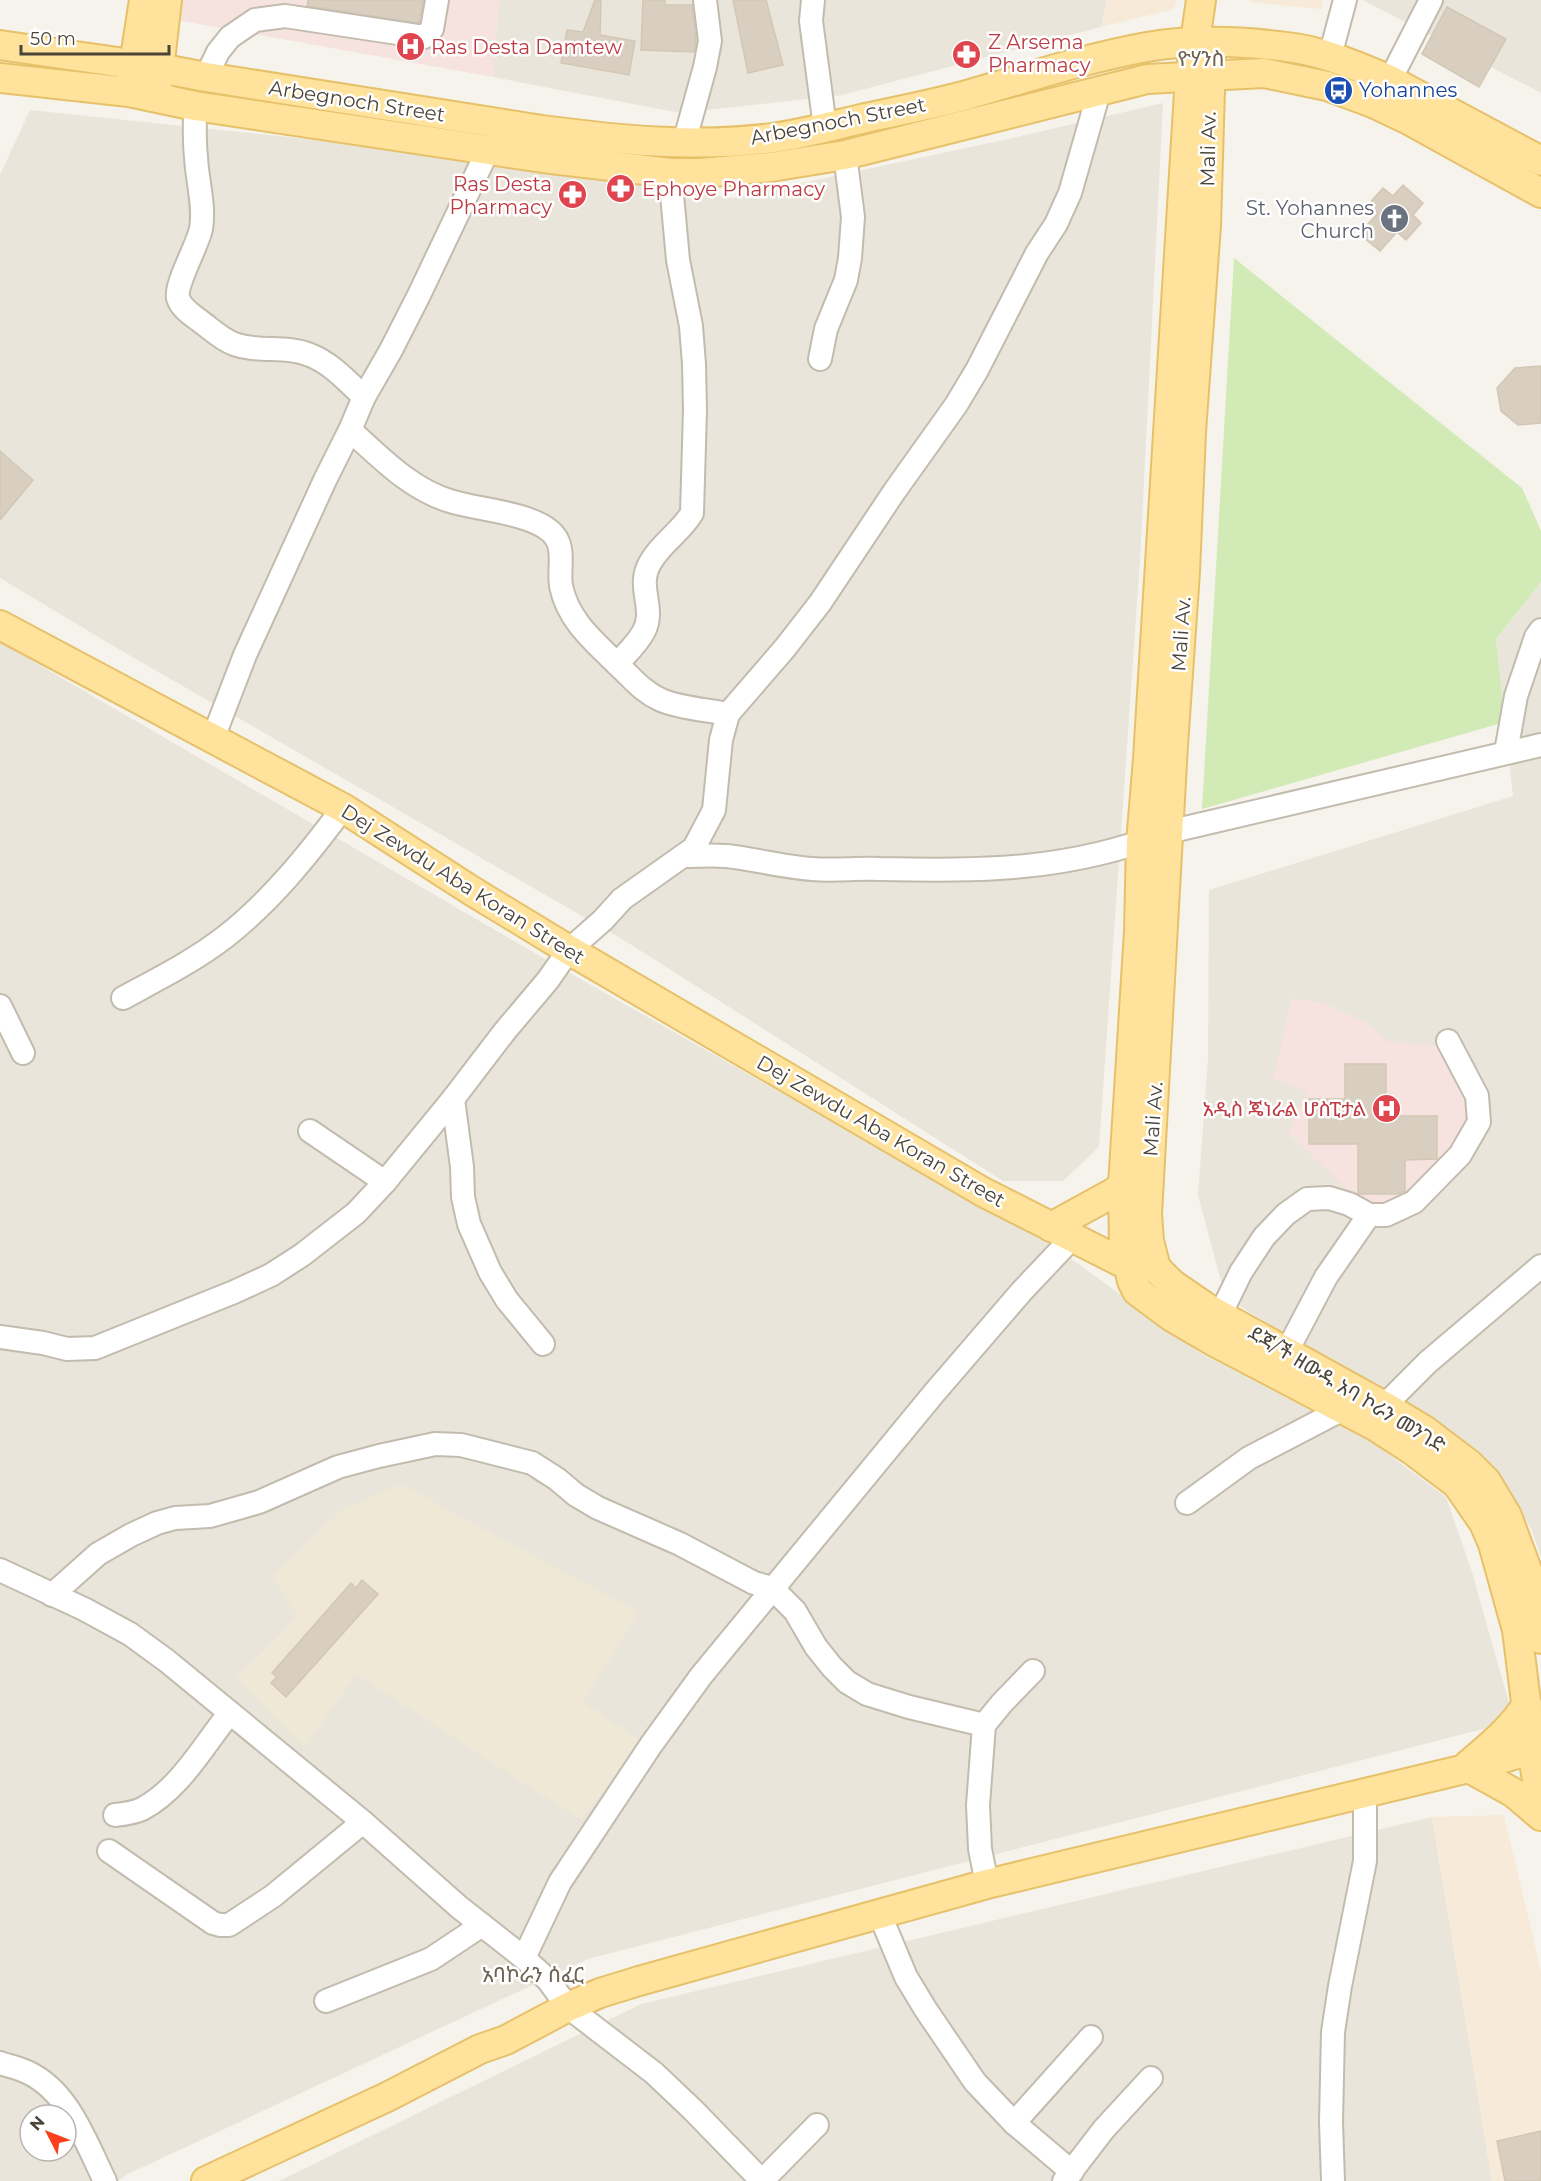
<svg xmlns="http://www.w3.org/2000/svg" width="1541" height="2181" viewBox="0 0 1541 2181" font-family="Montserrat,'Noto Sans Ethiopic',sans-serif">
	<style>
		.residential { fill: #eae5da; fill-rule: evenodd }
		.commercial { fill: #f7ead8 }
		.education { fill: #efe8d6 }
		.medical { fill: #f6e3e0 }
		.green { fill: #d2eab5 }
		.building { fill: #d8cfc1; stroke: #d3c7b4; stroke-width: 1.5 }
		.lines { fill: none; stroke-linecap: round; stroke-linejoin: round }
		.minor-casing { stroke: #c2bbae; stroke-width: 26 }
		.major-casing { stroke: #e6c16a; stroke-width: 32 }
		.minor { stroke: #fff; stroke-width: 22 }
		.major { stroke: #ffe39c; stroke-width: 28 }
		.labels { text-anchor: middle; stroke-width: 5; stroke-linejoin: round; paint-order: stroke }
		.health-label { font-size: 20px; fill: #be3a42; stroke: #fff; text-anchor: start }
		.transit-label { font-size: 20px; fill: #164399; stroke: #fff; text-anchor: start }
		.street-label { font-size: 20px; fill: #4b4439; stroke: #fff }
		.worship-label { font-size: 20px; fill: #5b616d; stroke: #fff; text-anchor: end }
		.neighbourhood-label { font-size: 21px; fill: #6e6250; stroke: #fff }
	</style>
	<rect width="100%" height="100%" fill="#f6f3ec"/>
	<g class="residential">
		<path d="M499 0H1107L1101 27 842 95 680 113 493 77Z"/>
		<path d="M1363 0H1541V93Z"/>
		<path d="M1163 103 1140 560 1099 1147 1063 1181H1003L622 939 115 647 0 578V175L30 110 353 144 732 198 1008 139Z"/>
		<path d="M1541 582V1558L1532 1530 1479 1451 1439 1423 1387 1401 1225 1296 1198 1195 1208 1059 1209 890 1513 796 1496 639Z"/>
		<path d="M0 642 538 955 1059 1250 1202 1354 1373 1443 1446 1497 1472 1572 1514 1721 588 1959 128 2174 118 2181H0ZM30 2115H66V2151H30Z"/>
		<path d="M1432 1817 1492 2181H279L641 2004Z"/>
	</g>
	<g class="commercial">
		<path d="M1107 0H1176L1174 9 1101 27Z"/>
		<path d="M1250 0H1323L1321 9 1250 2Z"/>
		<path d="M1504 1815 1541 1971V2181H1492L1432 1817Z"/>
	</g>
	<path class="education" d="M400 1484 639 1612 583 1702 641 1741 581 1820 356 1674 305 1747 237 1678 298 1616 272 1576 343 1509Z"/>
	<g class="medical">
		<path d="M156 0H499L493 77 154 16Z"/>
		<path d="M1292 998 1326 1004 1372 1026 1388 1042 1441 1046 1474 1080 1476 1127 1379 1220 1288 1133 1308 1092 1273 1079Z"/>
	</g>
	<path class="green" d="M1234 258 1522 488 1541 531V582L1496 639 1505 722 1202 809Z"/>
	<g class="building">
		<path d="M308 0H423L419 23 307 6Z"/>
		<path d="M595 0H601L600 35 635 41 629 75 561 63 567 30 583 32Z"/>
		<path d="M643 0H665V5H692L696 41 694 52 641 50Z"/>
		<path d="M733 0H766L783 65 748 73Z"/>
		<path d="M1447 7 1506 39 1479 87 1422 54Z"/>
		<path d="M1403 185 1423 203 1413 215 1421 223 1406 240 1397 232 1380 251 1359 234 1378 213 1368 205 1383 188 1393 196Z"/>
		<path d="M1541 366V423L1518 425 1501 411 1497 388 1515 368Z"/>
		<path d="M0 451 33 480 0 520Z"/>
		<path d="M1345 1064H1386V1116H1437V1159L1405 1160V1191L1398 1194H1358V1144H1309V1099H1345Z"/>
		<path d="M362 1580 378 1594 286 1697 271 1683 277 1677 272 1673 351 1583 356 1588Z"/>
		<path d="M1541 2131V2181H1505L1497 2141Z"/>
	</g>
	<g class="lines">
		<defs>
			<g id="minor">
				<path d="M813 0 811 21 825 127"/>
				<path d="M1330 56 1345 0"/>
				<path d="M206 77 218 52 230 37 255 20 285 16 424 37 432 29 437 0"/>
				<path d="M1390 80 1431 0"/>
				<path d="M195 106C195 123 194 140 196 157 197 180 205 206 201 229 197 247 175 284 178 298 181 308 192 315 200 321 211 329 221 339 234 344 258 353 286 345 310 355 331 363 348 382 364 397"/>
				<path d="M684 143 705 67 710 41 705 0"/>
				<path d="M820 359 826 329 846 280 850 258 853 217 845 155"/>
				<path d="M350 430C380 457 410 489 450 501 478 510 527 512 550 531 567 545 558 567 561 586 568 621 595 642 619 666 633 679 643 692 661 700 679 708 708 710 728 714"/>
				<path d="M617 664C626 654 638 643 644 631 656 608 636 587 650 563 661 543 681 532 692 513L695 410 694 364 691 326 678 260 670 173"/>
				<path d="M213 738 245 655 325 480 350 430 364 397 391 350 419 295 488 150"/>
				<path d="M1506 752 1516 696 1536 637 1541 630"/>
				<path d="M685 856C698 856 712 855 726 856 754 859 783 867 812 869 834 871 857 868 880 869 984 871 1069 871 1168 832L1541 745"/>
				<path d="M123 998C158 979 194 961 225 937 271 901 308 855 343 808"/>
				<path d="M0 1006 23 1053"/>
				<path d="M453 1099 462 1167 463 1197 469 1224 490 1272 507 1300 543 1344"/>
				<path d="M310 1131 385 1182"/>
				<path d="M1220 1315 1241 1272 1264 1237 1286 1214 1307 1199 1329 1198 1349 1204 1369 1215H1386L1414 1202 1460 1155 1479 1122 1477 1096 1448 1041"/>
				<path d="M0 1337 43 1343 67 1349 95 1348 234 1292 271 1275 302 1255 356 1213 385 1182 453 1099 505 1031 548 980 569 950 603 920 622 899 694 848 714 810 721 740 728 714 785 648 820 603 894 492 956 405 977 370 1037 253 1056 224 1070 193 1099 92"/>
				<path d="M1287 1351 1326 1277 1369 1215"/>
				<path d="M1377 1421 1384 1406 1428 1362 1541 1266"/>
				<path d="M1187 1503 1249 1458 1343 1409"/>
				<path d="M0 1570 84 1609 130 1634 167 1661 363 1822 459 1907 524 1958 548 1980 568 2007 654 2073 693 2110 762 2181 817 2125"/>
				<path d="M52 1595 98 1554 131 1535 157 1523 175 1518 210 1516 259 1502 338 1467 379 1456 435 1444 461 1445 532 1463 557 1479 576 1495 598 1508 680 1544 754 1583 772 1588 795 1611 816 1647 832 1667 847 1682 867 1694 909 1707 984 1725"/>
				<path d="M115 1815C124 1814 134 1813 142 1809 180 1789 203 1746 229 1714"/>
				<path d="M109 1851 213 1923 220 1925H229L273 1896 363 1822"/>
				<path d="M987 1884 980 1849 978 1805 984 1725 1002 1703 1033 1671"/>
				<path d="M880 1915 906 1977 926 2010 975 2082 1014 2123 1072 2172"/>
				<path d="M524 1958 560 1882 651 1745 701 1676 935 1392 1022 1291 1072 1238"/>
				<path d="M326 2001 431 1959 482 1925"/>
				<path d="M0 2063C9 2066 18 2068 27 2072 69 2091 86 2143 105 2181"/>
				<path d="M1014 2123 1091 2037"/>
				<path d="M1064 2181 1104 2129 1151 2078"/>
				<path d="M1333 2181 1331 2122 1333 2032 1340 1986 1365 1861V1793"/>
			</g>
			<g id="major">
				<path d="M1201 0 1190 76 1148 759 1141 843 1139 931 1123 1186 1124 1246 1132 1281 1137 1291 1172 1317 1213 1341 1375 1426 1412 1450 1457 1484 1484 1523 1493 1544 1517 1630 1532 1750 1541 1803"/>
				<path d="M0 45 159 68 206 77 542 130C618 140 695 148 772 138 803 134 835 125 865 118 899 111 934 104 967 95 1026 78 1086 58 1147 47 1193 39 1241 41 1287 47 1323 51 1357 66 1390 80L1541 161"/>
				<path d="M0 78 129 92 195 106 543 158 670 173H700L771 167 845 155 1147 79 1264 73 1327 86 1373 103 1407 119 1541 193"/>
				<path d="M131 84 144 0"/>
				<path d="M157 87 167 0"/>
				<path d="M0 625 343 808 472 891 569 950 983 1192 1127 1265 1156 1268"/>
				<path d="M1051 1227 1113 1193 1123 1186"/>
				<path d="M1156 1268 1149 1241 1147 1214 1173 745 1185 572 1191 432 1206 225 1211 56"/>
				<path d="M1156 1268 1172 1284 1207 1308 1384 1406 1424 1430 1469 1464 1486 1481 1507 1516 1534 1589 1541 1639"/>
				<path d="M1468 1765C1490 1746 1512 1729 1527 1704"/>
				<path d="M1469 1768 1514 1793 1541 1816"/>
				<path d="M206 2181 387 2097 480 2049 506 2040 568 2007 600 1993 639 1981 987 1884 1469 1768 1541 1747"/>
			</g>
		</defs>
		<use href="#minor" class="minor-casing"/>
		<use href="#major" class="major-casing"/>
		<use href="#minor" class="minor"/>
		<use href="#major" class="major"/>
	</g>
	<defs>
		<symbol id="hospital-disc" viewBox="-11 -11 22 22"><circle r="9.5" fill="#e0444e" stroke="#fff"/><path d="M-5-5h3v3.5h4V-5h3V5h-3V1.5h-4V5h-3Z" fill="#fff"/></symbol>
		<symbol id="pharmacy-disc" viewBox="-11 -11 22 22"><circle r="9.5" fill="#e0444e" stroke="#fff"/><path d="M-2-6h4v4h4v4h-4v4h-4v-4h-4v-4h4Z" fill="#fff"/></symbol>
		<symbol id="bus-disc" viewBox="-11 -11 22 22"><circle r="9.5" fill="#1a4fb4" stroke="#fff"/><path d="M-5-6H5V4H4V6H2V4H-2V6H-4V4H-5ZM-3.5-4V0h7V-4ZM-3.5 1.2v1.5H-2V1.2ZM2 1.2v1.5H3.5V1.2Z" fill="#fff"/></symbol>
		<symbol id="church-disc" viewBox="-11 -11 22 22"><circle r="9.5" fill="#6b7280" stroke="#fff"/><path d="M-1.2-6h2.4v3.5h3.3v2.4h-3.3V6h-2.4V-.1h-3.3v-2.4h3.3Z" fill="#fff"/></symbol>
	</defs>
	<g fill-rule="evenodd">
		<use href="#hospital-disc" x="394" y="30" width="33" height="33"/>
		<use href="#pharmacy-disc" x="950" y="38" width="33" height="33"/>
		<use href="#bus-disc" x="1322" y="74" width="33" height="33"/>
		<use href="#pharmacy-disc" x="604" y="172" width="33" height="33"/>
		<use href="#pharmacy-disc" x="556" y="178" width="33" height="33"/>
		<use href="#church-disc" x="1378" y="202" width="33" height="33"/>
		<use href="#hospital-disc" x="1370" y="1092" width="33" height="33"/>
	</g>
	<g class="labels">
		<g class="health-label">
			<text x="988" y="49">Z Arsema<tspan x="988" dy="23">Pharmacy</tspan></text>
			<text x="431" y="54">Ras Desta Damtew</text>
			<text x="552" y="191" text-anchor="end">Ras Desta<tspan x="552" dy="23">Pharmacy</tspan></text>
			<text x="642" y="196">Ephoye Pharmacy</text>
			<text x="1366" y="1116" text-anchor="end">አዲስ ጄነራል ሆስፒታል</text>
		</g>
		<g class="transit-label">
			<text x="1359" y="97">Yohannes</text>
		</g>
		<g class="street-label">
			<text transform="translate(357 101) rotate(9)" y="7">Arbegnoch Street</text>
			<text transform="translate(838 121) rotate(-11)" y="7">Arbegnoch Street</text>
			<text transform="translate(1208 149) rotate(-89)" y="7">Mali Av.</text>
			<text transform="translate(1181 634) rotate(-86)" y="7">Mali Av.</text>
			<text transform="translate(463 884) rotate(32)" y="7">Dej Zewdu Aba Koran Street</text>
			<text transform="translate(1153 1119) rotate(-86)" y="7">Mali Av.</text>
			<text transform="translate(881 1131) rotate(30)" y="7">Dej Zewdu Aba Koran Street</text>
			<text transform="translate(1347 1389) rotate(31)" y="7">ደጃ/ች ዘውዱ አባ ኮራን መንገድ</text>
		</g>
		<g class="worship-label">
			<text x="1374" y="215">St. Yohannes<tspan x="1374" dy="23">Church</tspan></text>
		</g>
		<g class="neighbourhood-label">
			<text x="1201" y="66">ዮሃንስ</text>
			<text x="533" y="1982">አባኮራን ሰፈር</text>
		</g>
	</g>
	<g transform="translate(48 2133) rotate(312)"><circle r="28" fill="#ffffff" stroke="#b7b4b0" stroke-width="1.5"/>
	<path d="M0-4.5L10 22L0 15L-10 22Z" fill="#fc3f1d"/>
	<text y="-9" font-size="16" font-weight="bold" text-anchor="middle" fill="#4b4439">N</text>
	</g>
	<path d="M21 45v9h148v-9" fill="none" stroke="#4b4439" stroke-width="3"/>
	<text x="30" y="45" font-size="18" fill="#4b4439" stroke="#ffffff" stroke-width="4.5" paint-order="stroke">50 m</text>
</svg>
